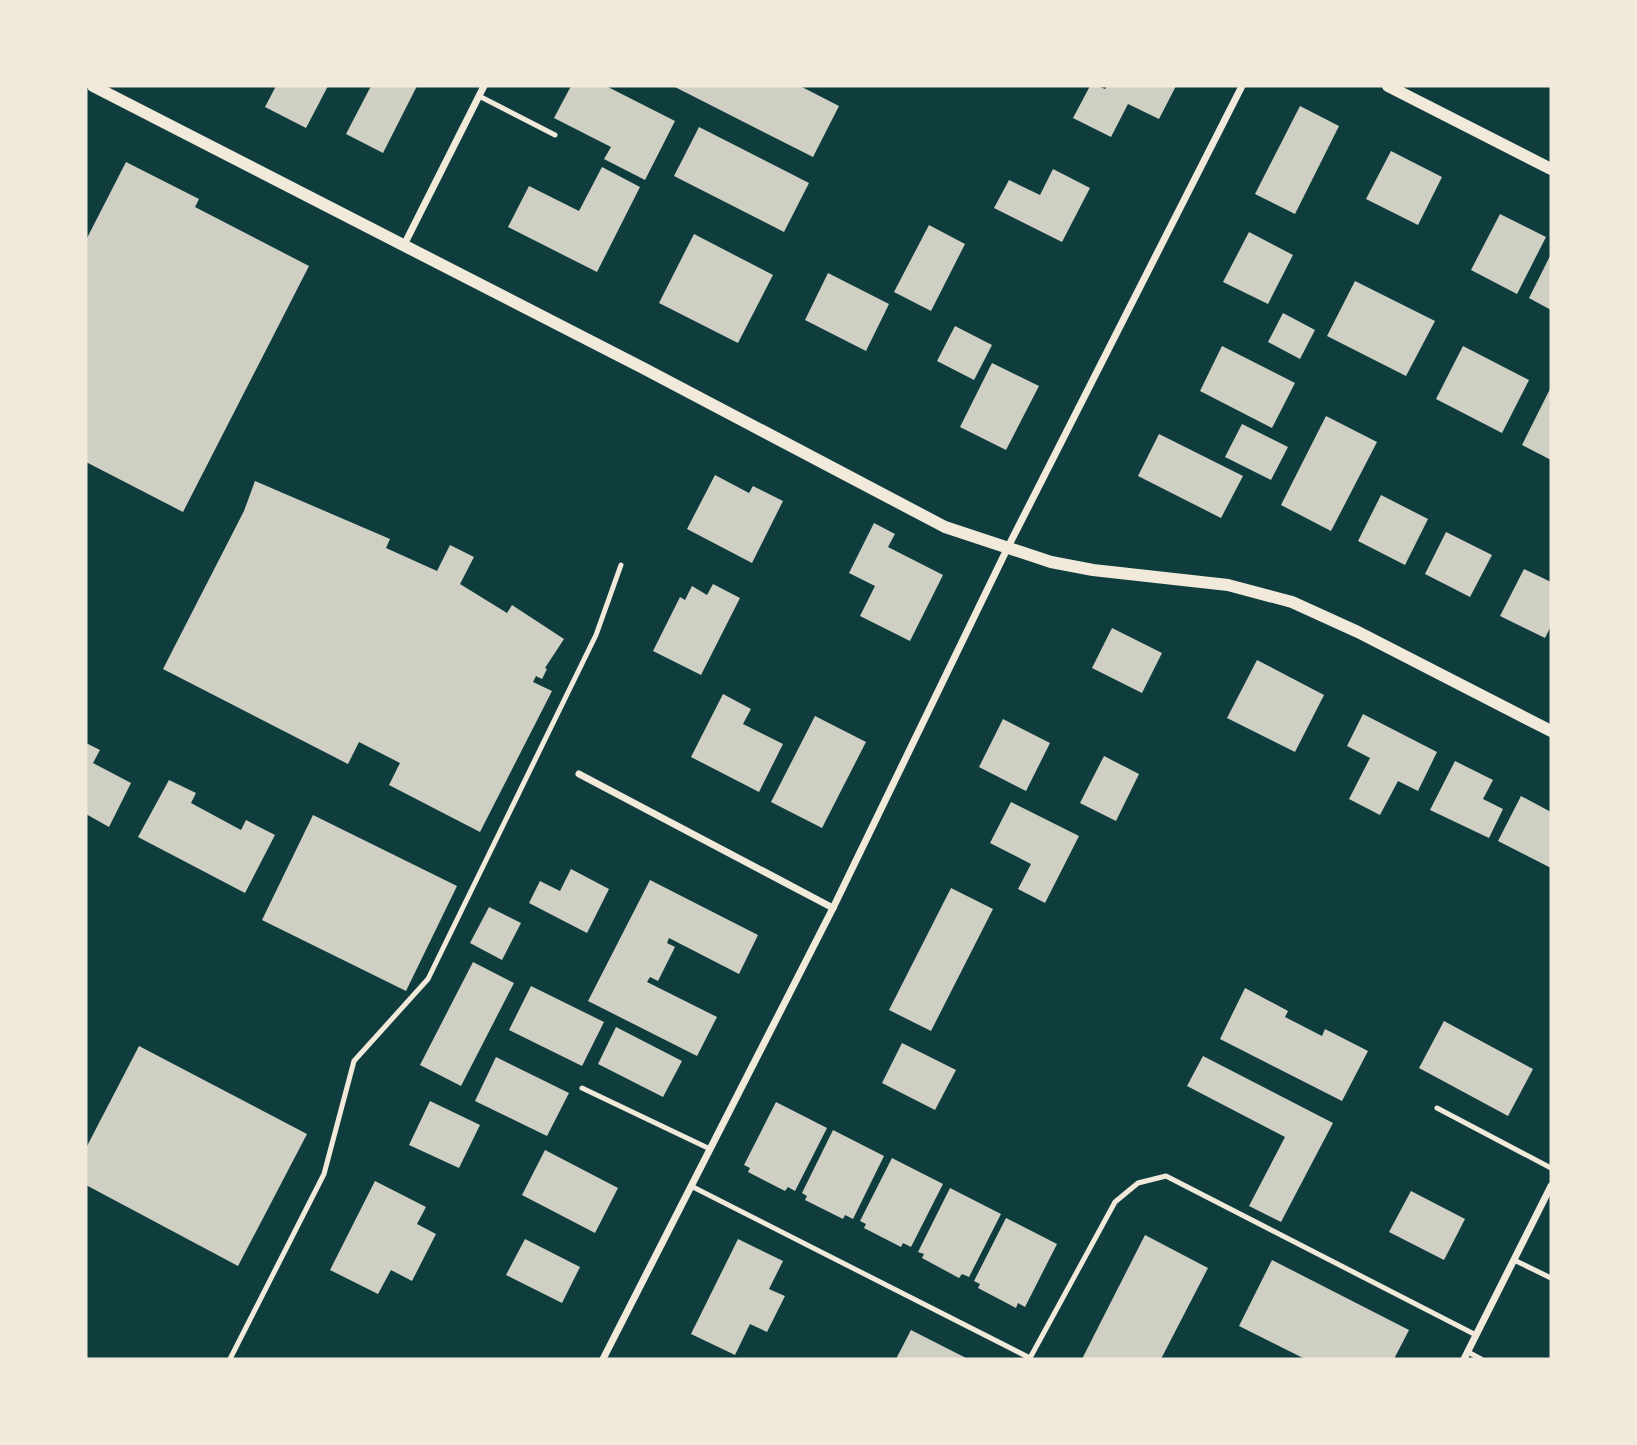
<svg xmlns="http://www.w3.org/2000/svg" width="1637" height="1445" viewBox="0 0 1637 1445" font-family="'Open Sans',sans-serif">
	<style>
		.building { fill: #cfcfc3 }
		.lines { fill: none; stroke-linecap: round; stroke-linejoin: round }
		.service { stroke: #f1e9da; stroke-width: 5 }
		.minor { stroke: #f1e9da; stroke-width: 7 }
		.tertiary { stroke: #f1e9da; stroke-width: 12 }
	</style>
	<rect width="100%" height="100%" fill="#0f3d3e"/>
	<g class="building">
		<path d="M276 86H328L306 128 265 107Z"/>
		<path d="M371 86H417L383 153 346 134Z"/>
		<path d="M571 86H606L675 121 645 180 604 159 611 147 554 118Z"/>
		<path d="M673 86H800L839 106 813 157Z"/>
		<path d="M1090 86H1098L1105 89 1107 86H1176L1159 119 1128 104 1111 137 1073 118Z"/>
		<path d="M1300 106 1339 126 1295 214 1255 194Z"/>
		<path d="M699 127 809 183 784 232 674 176Z"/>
		<path d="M1391 151 1442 177 1418 225 1366 199Z"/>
		<path d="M126 162 199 199 195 207 309 266 183 512 86 462V240Z"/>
		<path d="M602 167 640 187 597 272 508 227 529 186 579 211Z"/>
		<path d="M1053 169 1090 188 1062 242 994 208 1009 180 1040 195Z"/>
		<path d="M1500 214 1546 237 1517 294 1471 270Z"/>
		<path d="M929 225 965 244 931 311 894 292Z"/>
		<path d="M1249 232 1293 255 1268 304 1223 282Z"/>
		<path d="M694 234 773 275 738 343 659 303Z"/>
		<path d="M1551 254V310L1529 298Z"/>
		<path d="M828 273 889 304 866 351 805 320Z"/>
		<path d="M1355 281 1435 321 1406 376 1327 336Z"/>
		<path d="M1283 313 1315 330 1300 359 1268 342Z"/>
		<path d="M955 326 992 345 974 380 937 361Z"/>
		<path d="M1222 346 1295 383 1272 428 1200 391Z"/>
		<path d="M1463 346 1529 380 1502 433 1436 399Z"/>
		<path d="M992 363 1039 386 1006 450 960 427Z"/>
		<path d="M1551 387V460L1522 445Z"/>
		<path d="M1326 416 1377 442 1331 531 1281 505Z"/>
		<path d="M1242 424 1288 447 1271 480 1225 457Z"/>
		<path d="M1159 434 1243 476 1221 518 1138 476Z"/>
		<path d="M715 475 749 493 753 486 783 501 752 563 687 529Z"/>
		<path d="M255 481 390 539 386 548 437 571 450 545 474 557 460 584 507 613 512 605 564 639 545 668 547 669 542 679 536 676 533 682 552 691 480 832 389 785 400 763 359 742 348 764 163 669 244 511Z"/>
		<path d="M1381 495 1428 519 1405 565 1358 541Z"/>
		<path d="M874 523 895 534 888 547 943 575 910 641 860 616 875 586 849 573Z"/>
		<path d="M1446 532 1492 555 1470 597 1425 574Z"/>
		<path d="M1524 569 1551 582V626L1545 638 1500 616Z"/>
		<path d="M713 584 740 598 701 675 653 651 680 597 685 600 692 586 707 595Z"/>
		<path d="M1112 628 1162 653 1142 693 1092 668Z"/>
		<path d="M1257 660 1324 695 1295 752 1227 718Z"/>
		<path d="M723 694 751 709 743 724 783 744 759 792 691 757Z"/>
		<path d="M1363 714 1437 752 1418 791 1398 781 1380 815 1349 799 1370 758 1347 746Z"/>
		<path d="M815 716 866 742 822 828 771 802Z"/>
		<path d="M1003 719 1050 743 1026 791 979 767Z"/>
		<path d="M86 743 100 750 93 763 131 783 109 827 86 814Z"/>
		<path d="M1104 756 1139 774 1116 821 1080 803Z"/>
		<path d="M1455 761 1493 780 1483 799 1503 809 1489 838 1430 810Z"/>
		<path d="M169 780 196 793 191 803 241 830 246 820 275 835 245 893 138 837Z"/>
		<path d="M1521 796 1551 812V868L1498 841Z"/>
		<path d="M1011 802 1079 836 1045 903 1018 889 1031 864 990 843Z"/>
		<path d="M313 815 457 886 406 991 262 920Z"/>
		<path d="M571 869 609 889 587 933 529 903 540 881 560 891Z"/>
		<path d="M650 880 758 935 739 974 669 938 667 943 675 947 658 981 650 977 647 982 717 1017 697 1056 588 1001Z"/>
		<path d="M951 888 993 909 931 1031 889 1010Z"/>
		<path d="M489 907 521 923 502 960 470 943Z"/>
		<path d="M473 962 514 983 461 1086 420 1065Z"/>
		<path d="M531 986 604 1022 582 1066 509 1030Z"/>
		<path d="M1245 988 1288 1011 1285 1017 1322 1036 1325 1029 1368 1051 1342 1101 1220 1039Z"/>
		<path d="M1444 1021 1533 1069 1508 1116 1419 1068Z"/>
		<path d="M616 1027 682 1061 663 1097 598 1064Z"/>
		<path d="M902 1043 956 1070 935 1110 882 1083Z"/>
		<path d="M139 1046 307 1134 238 1266 86 1185V1148Z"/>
		<path d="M1203 1056 1333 1123 1281 1222 1249 1206 1285 1137 1187 1086Z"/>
		<path d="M496 1057 569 1093 547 1136 475 1101Z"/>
		<path d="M430 1101 480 1125 459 1168 409 1145Z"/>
		<path d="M776 1102 827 1128 795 1191 788 1187 785 1191 748 1172 750 1168 744 1165Z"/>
		<path d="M833 1130 884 1156 853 1219 845 1215 843 1219 805 1200 807 1196 802 1193Z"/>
		<path d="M545 1150 618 1188 595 1233 522 1195Z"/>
		<path d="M892 1158 943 1184 911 1247 903 1243 901 1247 864 1228 866 1224 860 1221Z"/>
		<path d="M375 1181 426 1207 417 1224 436 1234 412 1281 391 1270 378 1294 330 1270Z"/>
		<path d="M950 1188 1001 1214 969 1277 962 1274 959 1278 922 1258 924 1254 918 1252Z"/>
		<path d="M1411 1191 1465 1219 1444 1260 1389 1232Z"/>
		<path d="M1006 1218 1057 1244 1025 1307 1018 1303 1016 1308 978 1288 980 1284 974 1281Z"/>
		<path d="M1145 1235 1208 1268 1161 1359H1082Z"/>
		<path d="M525 1239 580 1267 562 1303 506 1275Z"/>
		<path d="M738 1239 783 1261 769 1289 785 1296 767 1332 750 1324 735 1355 691 1334Z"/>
		<path d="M1272 1260 1409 1330 1394 1359H1305L1239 1326Z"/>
		<path d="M911 1330 968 1359H896Z"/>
	</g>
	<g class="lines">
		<g class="service">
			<path d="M479 96 555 135"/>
			<path d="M582 1088 710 1149"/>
			<path d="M1437 1108 1551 1168"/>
			<path d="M691 1186 1030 1358 1115 1202 1138 1183 1166 1176 1476 1335"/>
			<path d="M1514 1260 1551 1278"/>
			<path d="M1468 1352 1481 1359"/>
			<path d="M230 1359 324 1174 354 1061 428 979 596 635 621 565"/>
		</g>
		<g class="minor">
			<path d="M404 245 484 86"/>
			<path d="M579 774 833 908"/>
			<path d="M603 1359 833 908 1007 549 1242 86"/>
			<path d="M1464 1359 1551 1186"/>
		</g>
		<g class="tertiary">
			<path d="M93 86 643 368 945 527 1051 562 1093 570 1228 585 1292 602 1358 632 1551 731"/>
			<path d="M1388 86 1551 169"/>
		</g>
	</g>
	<rect width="1637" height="1445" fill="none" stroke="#f1e9da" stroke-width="175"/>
</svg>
